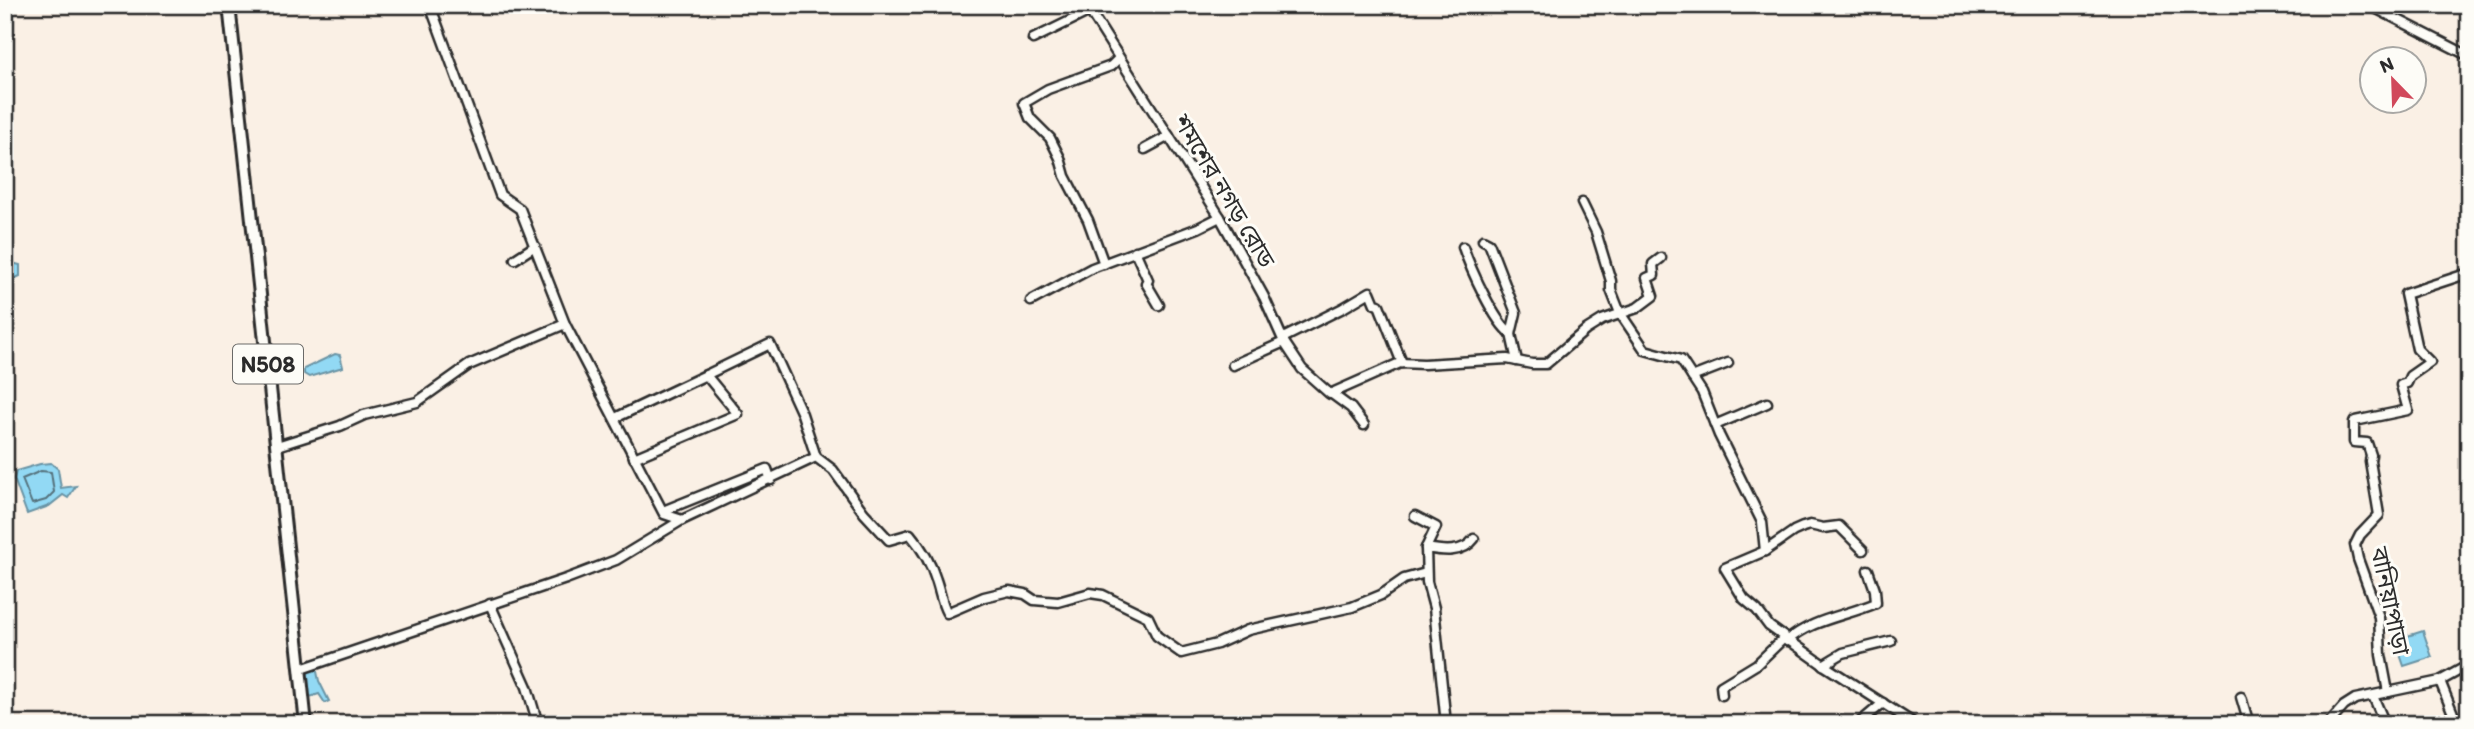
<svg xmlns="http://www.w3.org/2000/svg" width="2474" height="729" viewBox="0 0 2474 729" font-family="Itim,'Noto Sans Bengali',sans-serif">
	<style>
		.water { fill: #92d9f4; stroke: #6993a4; stroke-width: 2 }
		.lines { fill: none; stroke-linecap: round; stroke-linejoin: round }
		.shore { stroke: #54717b; stroke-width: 2 }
		.minor-casing { stroke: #2b2b2b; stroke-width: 13 }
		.highway-casing { stroke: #2b2b2b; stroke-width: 16 }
		.minor { stroke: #fdfcf7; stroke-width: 8 }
		.highway { stroke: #fdfcf7; stroke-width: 10 }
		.labels { text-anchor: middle; stroke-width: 6; stroke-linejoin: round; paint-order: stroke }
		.shield { fill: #fdfcf7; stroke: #6a6a68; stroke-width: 2 }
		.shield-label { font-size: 23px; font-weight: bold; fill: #2b2b2b }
		.street-label { font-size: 24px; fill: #2b2b2b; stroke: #fdfcf7 }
	</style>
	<rect width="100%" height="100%" fill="#faf0e5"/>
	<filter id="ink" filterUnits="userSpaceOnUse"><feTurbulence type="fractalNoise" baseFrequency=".0143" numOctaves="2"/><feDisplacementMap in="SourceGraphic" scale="14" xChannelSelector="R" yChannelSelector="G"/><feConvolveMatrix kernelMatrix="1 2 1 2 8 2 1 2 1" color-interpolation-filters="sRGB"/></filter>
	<g filter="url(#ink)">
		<g class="water">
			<path d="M12 263 20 265V276L9 281 5 267 7 264Z"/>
			<path d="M335 354 340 355 343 367 309 377 304 374V369Z"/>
			<path d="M51 463 58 469 61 488 76 486 68 498 63 495 49 506 27 514 14 479 16 471 40 464Z"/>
			<path d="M2423 631 2432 657 2404 666 2395 640Z"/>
			<path d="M316 667 319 681 329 701 325 703 319 694 307 698 304 673Z"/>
		</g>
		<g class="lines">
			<path class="shore" d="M41 471 51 472 54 492 46 500 32 504 22 479Z"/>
			<defs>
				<g id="minor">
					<path d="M430 5 500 195 520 209 565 324"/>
					<path d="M1086 5 1220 217 1264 297 1284 342 1302 369 1330 394 1400 363 1424 364 1507 359 1532 364H1546L1586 330 1602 320 1637 308 1653 296 1647 278 1654 275 1653 264 1661 258"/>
					<path d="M2369 5 2469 56"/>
					<path d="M1033 39 1090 11"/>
					<path d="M1145 149 1169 136"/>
					<path d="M1582 203 1596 232 1611 281V290L1620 313 1645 350 1681 360 1702 392 1719 435 1762 522 1765 551 1725 568 1744 599 1757 610 1769 626 1825 666 1915 724"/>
					<path d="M1483 240 1489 243 1516 313 1511 334 1517 361"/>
					<path d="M1463 247C1470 267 1494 322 1511 334"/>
					<path d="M1135 251 1148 280 1146 283 1159 305"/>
					<path d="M515 259 535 246"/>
					<path d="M1104 264 1088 220 1065 176 1060 158 1050 138 1030 118 1024 103 1048 89 1111 66 1119 58"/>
					<path d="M1031 301 1092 268 1198 228 1220 217"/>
					<path d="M1283 338 1343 308 1370 292 1375 304 1379 305 1402 363"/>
					<path d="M1233 365 1284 342"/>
					<path d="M706 375 770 344 802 414 816 457"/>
					<path d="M1692 377 1728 363"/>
					<path d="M1332 394 1351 408 1364 425"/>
					<path d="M615 418 706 375 738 414 634 458"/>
					<path d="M1715 425 1767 403"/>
					<path d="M277 446 340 426 364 415 417 402 469 365 565 324 664 514 682 520 816 457 833 470 864 513 889 540 910 534C921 547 931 563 936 580 940 591 941 602 947 613L984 597 1009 591 1025 594 1034 600 1058 602 1090 593 1103 595 1148 617 1157 636 1181 653 1217 644 1248 630 1352 607 1381 595 1404 579 1426 573"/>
					<path d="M663 511 767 469 771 480"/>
					<path d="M1415 516 1436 527 1426 548"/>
					<path d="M1765 551 1794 531 1803 527 1810 525 1823 528 1839 526 1863 550"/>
					<path d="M490 604 527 687 538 724"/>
					<path d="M1787 641C1812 619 1846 616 1876 603L1875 590 1868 570"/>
					<path d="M1823 665 1843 653 1891 641"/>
					<path d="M301 669 566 579 616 560 682 520"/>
					<path d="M2440 681 2456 721 2454 724"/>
					<path d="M2388 692 2381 655 2379 617 2358 559 2355 545 2360 535 2379 515 2370 461 2371 455 2367 443 2354 442V423L2355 421 2408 410 2401 385 2407 383 2410 376 2430 362 2417 349 2405 294 2469 273"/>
					<path d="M1722 695 1721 686 1757 664 1784 638"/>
					<path d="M2373 696 2385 724"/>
					<path d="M2241 697 2249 724"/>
					<path d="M1446 724 1434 608 1427 582 1426 548C1442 551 1463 554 1474 539"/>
					<path d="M1858 724 1883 703"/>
					<path d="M2328 724 2344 706 2355 699 2440 681 2469 665"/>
				</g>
				<path id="highway" d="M229 5 306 724"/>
			</defs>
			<use href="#minor" class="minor-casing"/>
			<use href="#highway" class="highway-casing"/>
			<use href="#minor" class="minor"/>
			<use href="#highway" class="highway"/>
		</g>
	</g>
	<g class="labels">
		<rect class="shield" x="233" y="344.5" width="70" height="39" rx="5"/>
		<g class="shield-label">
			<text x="268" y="372">N508</text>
		</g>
		<g class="street-label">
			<text transform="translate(1224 191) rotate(59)" y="8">শমশের নগড় রোড</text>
			<text transform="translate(2390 601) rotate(78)" y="8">বানিয়াপাড়া</text>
		</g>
	</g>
	<rect width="2474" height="729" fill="none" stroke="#fdfcf7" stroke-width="28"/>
	<rect x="14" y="14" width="2446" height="701" fill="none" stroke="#2b2b2b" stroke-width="2.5" filter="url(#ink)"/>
	<g transform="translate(2393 80) rotate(337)"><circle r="33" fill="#fdfcf7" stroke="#a9a8a5" stroke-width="2"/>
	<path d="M0-5L12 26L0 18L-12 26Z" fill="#d1495b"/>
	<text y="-10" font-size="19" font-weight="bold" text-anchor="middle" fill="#2b2b2b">N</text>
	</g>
</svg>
